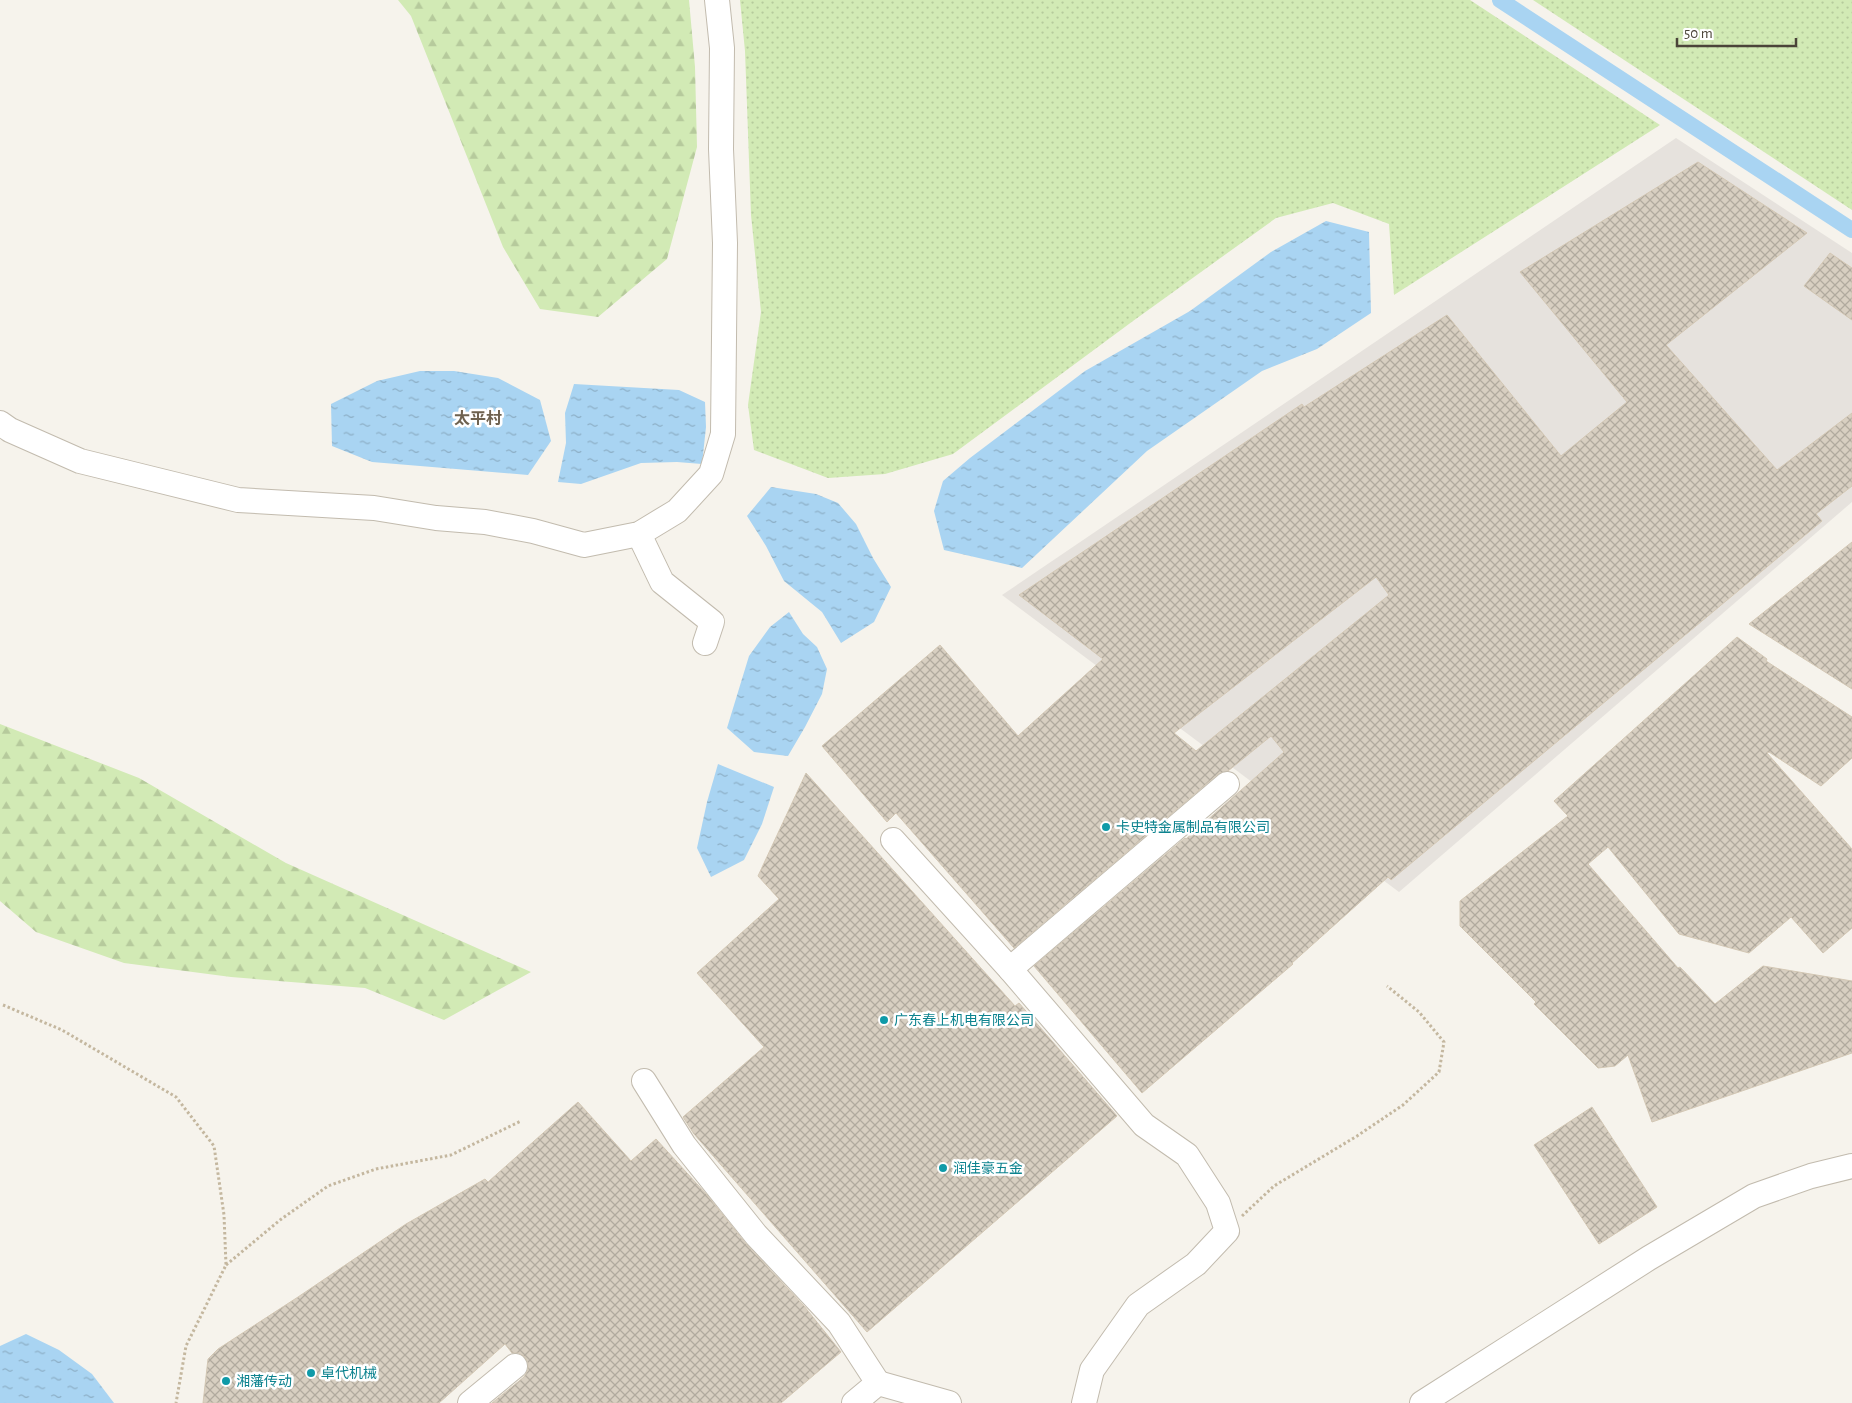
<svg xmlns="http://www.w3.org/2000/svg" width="1852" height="1403" viewBox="0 0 1852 1403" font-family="'Alegreya Sans','Noto Sans SC',sans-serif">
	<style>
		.industrial { fill: #e6e2dd }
		.grass { fill: url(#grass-dots) }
		.forest { fill: url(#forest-firs) }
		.water { fill: url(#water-ripples) }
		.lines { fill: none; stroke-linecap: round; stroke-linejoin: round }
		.canal { stroke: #a9d4f2; stroke-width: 16 }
		.building { fill: url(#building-cross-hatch); stroke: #d3c7b4; fill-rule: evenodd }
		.minor-casing { stroke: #c2bbae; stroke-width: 26 }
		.path { stroke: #c4b79f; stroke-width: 3; stroke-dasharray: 2.5 2.5; stroke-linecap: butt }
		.minor { stroke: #fff; stroke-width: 24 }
		.culture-dot { fill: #0f9aa8; stroke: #fff; stroke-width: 2 }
		.labels { text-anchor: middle; stroke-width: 5; stroke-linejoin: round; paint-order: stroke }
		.culture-label { font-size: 14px; fill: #0d838f; stroke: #fff; text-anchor: start }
		.quarter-label { font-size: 16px; font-weight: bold; fill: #6e6250; stroke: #fff }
	</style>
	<defs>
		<pattern id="grass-dots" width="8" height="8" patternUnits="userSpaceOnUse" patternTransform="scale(1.25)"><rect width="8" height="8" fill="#d2eab5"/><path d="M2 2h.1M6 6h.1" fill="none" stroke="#b6ca9c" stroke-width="1.8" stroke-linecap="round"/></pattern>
		<pattern id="forest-firs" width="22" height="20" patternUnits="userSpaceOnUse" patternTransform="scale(1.25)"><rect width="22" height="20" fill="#d2eab5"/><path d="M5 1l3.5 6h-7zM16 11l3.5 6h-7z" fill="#b6ca9c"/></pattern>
		<pattern id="water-ripples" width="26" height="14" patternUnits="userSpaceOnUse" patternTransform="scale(1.25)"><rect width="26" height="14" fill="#a9d4f2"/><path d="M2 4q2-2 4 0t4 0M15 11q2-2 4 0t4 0" fill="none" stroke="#8caec5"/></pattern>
		<pattern id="building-cross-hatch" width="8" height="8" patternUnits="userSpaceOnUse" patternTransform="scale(1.25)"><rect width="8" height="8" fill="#d8cfc1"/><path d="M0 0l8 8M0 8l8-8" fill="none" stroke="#b1aa9e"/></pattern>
	</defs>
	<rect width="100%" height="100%" fill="#f6f3ec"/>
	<path class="industrial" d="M1676 138 1852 253V502L1399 892 1002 595Z"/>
	<g class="grass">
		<path d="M740 0H1470L1660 125 1394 295 1389 224 1333 203 1276 218 1133 321 953 454 885 474 828 478 754 450 748 405 761 312 751 215 745 51Z"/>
		<path d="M1533 0H1852V210Z"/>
	</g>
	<g class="forest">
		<path d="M398 0H689L695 67 697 147 667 259 598 317 540 309 503 247 411 16Z"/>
		<path d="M0 724 139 778 286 863 531 972 444 1020 365 988 231 977 124 963 36 932 0 901Z"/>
	</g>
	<g class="water">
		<path d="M1326 221 1369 232 1371 313 1317 349 1262 371 1147 451 1022 568 944 550 934 511 943 481 970 458 1085 371 1190 311 1271 252Z"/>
		<path d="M420 371H454L498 378 540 400 551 441 528 475 372 462 332 446 331 404 377 381Z"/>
		<path d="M574 384 679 390 705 402 706 427 702 464 677 462 641 463 581 484 558 482 566 443 565 413Z"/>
		<path d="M771 487 816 494 838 503 856 524 873 558 891 587 874 622 841 643 822 612 784 581 766 546 747 516Z"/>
		<path d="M789 612 803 634 817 647 827 669 822 694 805 727 788 756 754 752 727 728 749 656 770 627Z"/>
		<path d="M718 764 774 787 762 824 744 860 711 877 697 848 707 802Z"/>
		<path d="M26 1334 59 1350 92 1374 114 1403H0V1346Z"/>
	</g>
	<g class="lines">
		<path class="canal" d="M1500 0 1852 230"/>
	</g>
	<g class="building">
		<path d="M1698 162 1807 233 1666 345 1777 470 1852 413V486L1816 514 1822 521 1391 880 1388 877 1292 963 1293 964 1142 1093 1034 966 1185 838 1186 839 1284 752 1271 736 1228 771 1218 774 1014 948 896 813 887 822 822 746 940 645 1018 736 1103 659 1019 595 1302 404 1304 407 1447 315 1561 456 1627 402 1520 272ZM1376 577 1389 595 1196 751 1174 733Z"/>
		<path d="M1830 253 1852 268V320L1804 286Z"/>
		<path d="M1852 542V689L1749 624Z"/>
		<path d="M1737 637 1767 659 1766 661 1852 717V758L1821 786 1769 752 1767 753 1852 849V928L1823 953 1791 917 1749 953 1679 934 1608 847 1588 864 1678 968 1680 967 1715 1004 1763 966 1852 981V1053L1652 1122 1628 1055 1615 1066 1598 1068 1534 1004 1536 1002 1460 926V901L1568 816 1554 801Z"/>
		<path d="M806 773 1015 1006 1019 1003 1117 1116 867 1332 694 1134 683 1117 764 1047 697 973 779 899 758 876Z"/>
		<path d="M578 1102 631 1161 656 1139 707 1195 746 1244 804 1306 841 1352 781 1403H492L524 1377 528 1370V1363L525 1357 519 1353H512L505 1344 439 1403H203L208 1359 218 1349 298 1297 406 1224 485 1179 488 1182Z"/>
		<path d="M1592 1107 1657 1207 1599 1244 1534 1145Z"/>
	</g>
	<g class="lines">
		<defs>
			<g id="minor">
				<path d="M0 423 10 430 80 461 238 500 374 508 436 518 485 522 533 531 584 545 639 534 677 511 711 474 723 434 725 243 721 149 722 48 717 0"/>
				<path d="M639 534 662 582 712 622 705 643"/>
				<path d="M893 840 1010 969 1144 1125 1187 1155 1218 1203 1227 1231 1196 1264 1138 1305 1092 1370 1084 1403"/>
				<path d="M1010 969 1227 784"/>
				<path d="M644 1081 684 1145 756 1235 839 1323 878 1383"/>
				<path d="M470 1403 515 1366"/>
				<path d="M854 1403 878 1383 949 1403"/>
				<path d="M1422 1403 1649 1258 1754 1196 1811 1176 1852 1166"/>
			</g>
		</defs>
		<use href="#minor" class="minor-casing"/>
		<g class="path">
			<path d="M3 1005 62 1030 176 1097 214 1146 224 1215 226 1265 186 1346 176 1403"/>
			<path d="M1242 1216 1274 1186 1357 1136 1403 1105 1439 1072 1444 1042 1419 1012 1387 986"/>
			<path d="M226 1265 280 1220 328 1186 376 1169 451 1155 521 1121"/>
		</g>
		<use href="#minor" class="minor"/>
	</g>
	<g class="culture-dot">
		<circle cx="1106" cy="827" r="5"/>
		<circle cx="884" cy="1020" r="5"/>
		<circle cx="943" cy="1168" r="5"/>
		<circle cx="311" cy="1373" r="5"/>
		<circle cx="226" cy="1381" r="5"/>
	</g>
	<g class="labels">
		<g class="culture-label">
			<text x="1116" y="832">卡史特金属制品有限公司</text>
			<text x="894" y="1025">广东春上机电有限公司</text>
			<text x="953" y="1173">润佳豪五金</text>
			<text x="321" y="1378">卓代机械</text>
			<text x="236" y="1386">湘藩传动</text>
		</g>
		<g class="quarter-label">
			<text x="478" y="424">太平村</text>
		</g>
	</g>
	<path d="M1677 38v8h119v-8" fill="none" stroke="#4b4439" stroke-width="2.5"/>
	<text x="1684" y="38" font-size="15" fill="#4b4439" stroke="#ffffff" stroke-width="4" paint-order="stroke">50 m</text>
</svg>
